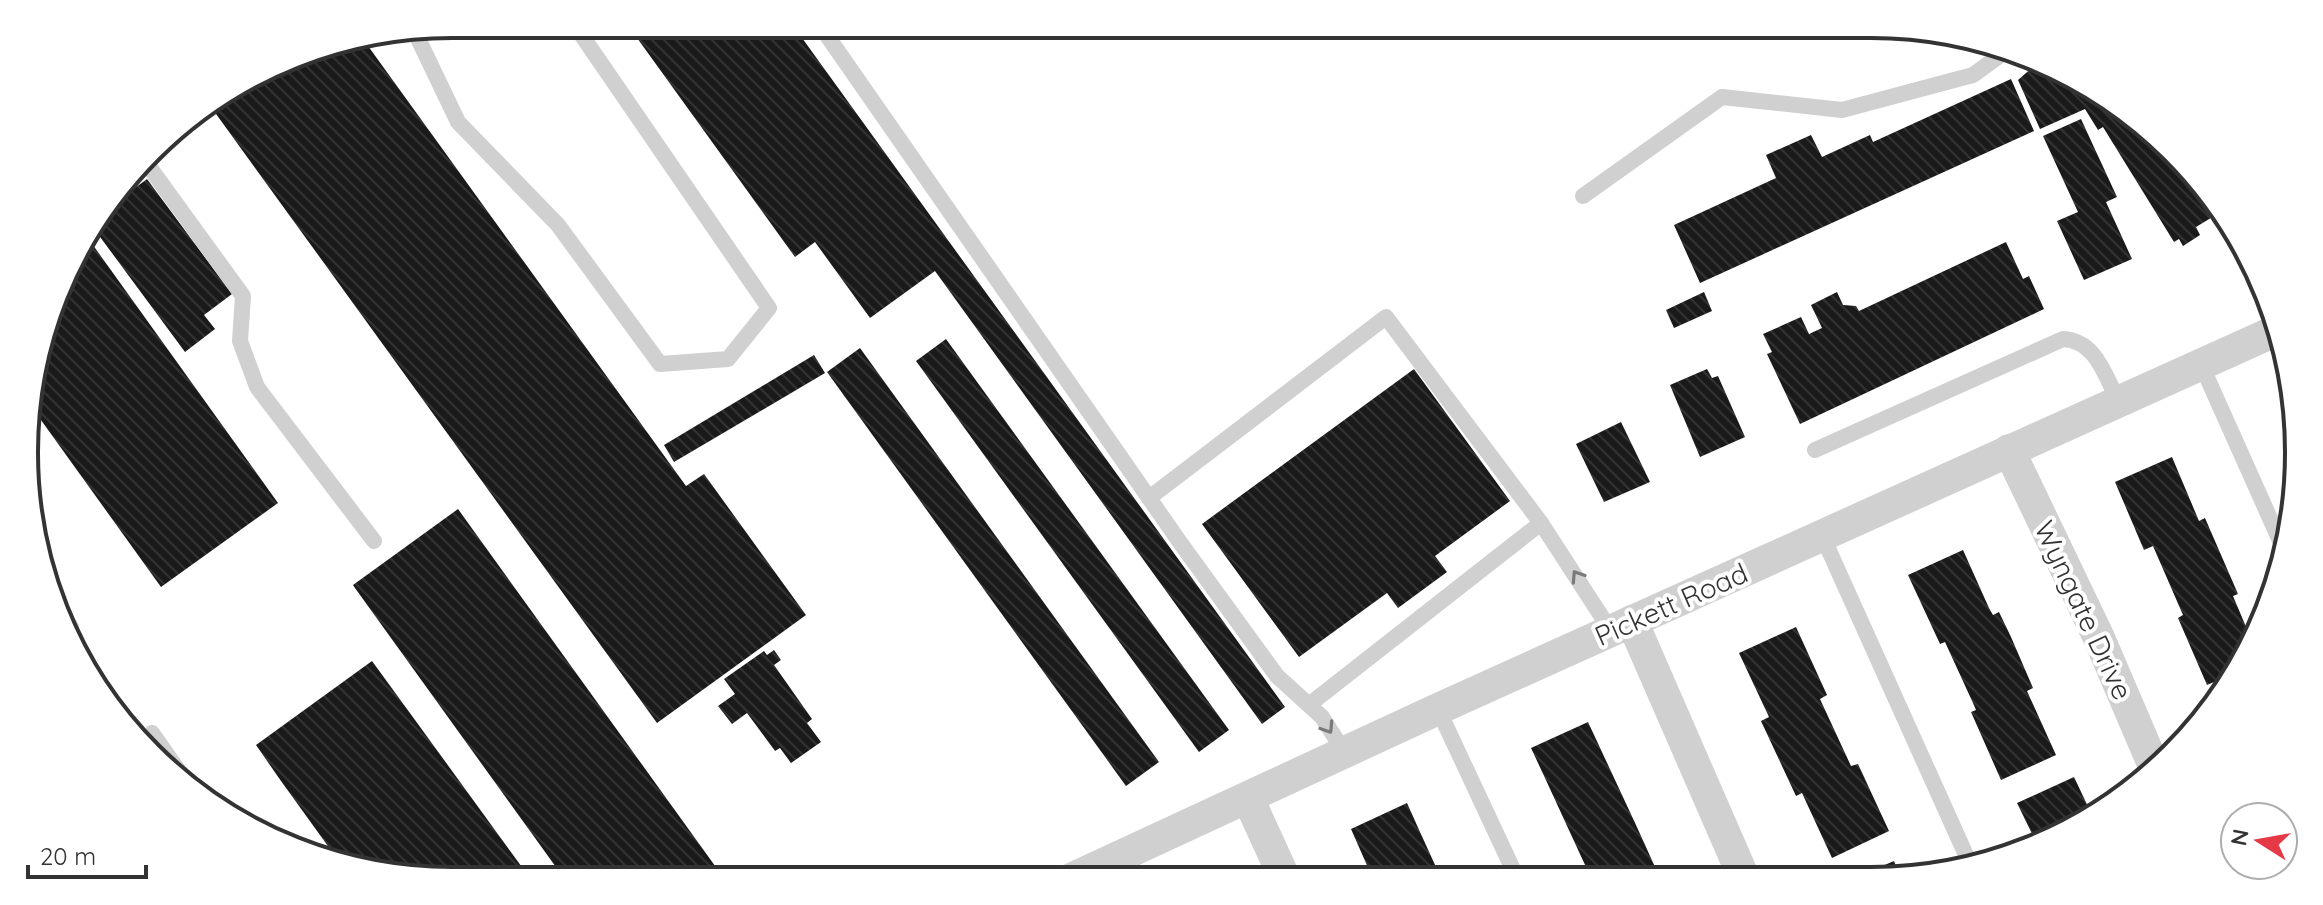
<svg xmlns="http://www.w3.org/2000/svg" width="2323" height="905" font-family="Quicksand,sans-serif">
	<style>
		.building { fill: url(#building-back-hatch) }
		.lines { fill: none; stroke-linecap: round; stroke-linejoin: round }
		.lane { stroke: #d0d0d0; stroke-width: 16 }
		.street { stroke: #d0d0d0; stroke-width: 32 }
		.oneway { stroke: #7a7a7a }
		.labels { text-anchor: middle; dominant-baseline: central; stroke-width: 8; stroke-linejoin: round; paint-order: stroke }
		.street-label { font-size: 28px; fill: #333; stroke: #fff }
		.rim { fill: none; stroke: #333; stroke-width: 4 }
	</style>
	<defs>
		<pattern id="building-back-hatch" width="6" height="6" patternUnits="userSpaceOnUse" patternTransform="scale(2)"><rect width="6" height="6" fill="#1a1a1a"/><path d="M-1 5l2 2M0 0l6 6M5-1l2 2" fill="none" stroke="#333"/></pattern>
	</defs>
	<rect width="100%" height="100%" fill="#fff"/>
	<!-- building -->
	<g class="building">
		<polygon points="627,24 792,24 1285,707 1262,724 935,271 870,318 815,242 795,257"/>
		<polygon points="363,39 686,486 704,474 806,615 657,723 211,107 314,47"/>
		<polygon points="2035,65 2132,113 2219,213 2196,227 2200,235 2183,246 2179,239 2174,242 2103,127 2098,130 2085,109 2040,129 2018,80"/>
		<polygon points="2011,79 2034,131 1700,283 1674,225 1776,178 1766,155 1811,135 1822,157 1870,135 1873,142"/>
		<polygon points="2081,119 2117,197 2106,202 2132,259 2084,280 2057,221 2078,212 2043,136"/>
		<polygon points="147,179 232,294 204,315 215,329 185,352 92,226 104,211"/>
		<polygon points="85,234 278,503 161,587 28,402"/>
		<polygon points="2006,242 2023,279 2029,276 2044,309 1800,424 1767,354 1772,352 1763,334 1801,317 1809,334 1822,328 1811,305 1837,292 1843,305 1856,306 1859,311"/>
		<polygon points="1704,292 1712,311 1674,328 1666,310"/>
		<polygon points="946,339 1229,730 1199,752 916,361"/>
		<polygon points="860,348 1159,762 1126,786 827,372"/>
		<polygon points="814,355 825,373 674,462 664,445"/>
		<polygon points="1414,369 1510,501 1435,556 1447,572 1432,583 1398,608 1387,593 1299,657 1202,524"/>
		<polygon points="1707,369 1712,378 1718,376 1745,437 1700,457 1670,385"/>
		<polygon points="1621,422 1650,482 1604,502 1576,444"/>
		<polygon points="29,433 37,444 29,450"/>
		<polygon points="2172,457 2199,521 2205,518 2238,594 2233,596 2252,641 2237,672 2207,685 2178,618 2183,615 2153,546 2144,550 2115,482"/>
		<polygon points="458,509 723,877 719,880 566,881 355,588 353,585"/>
		<polygon points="1963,550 1989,608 1993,615 1999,612 2011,637 2033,688 2027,691 2056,755 2001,780 1971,712 1976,710 1973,703 1945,642 1940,644 1908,575"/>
		<polygon points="1796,627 1827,695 1820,699 1851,766 1858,764 1889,831 1832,858 1802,793 1796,796 1761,721 1769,717 1739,653"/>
		<polygon points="774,650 781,660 774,665 812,719 807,723 821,742 791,763 780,748 775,751 747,713 732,724 718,706 735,694 724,679 764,651 767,655"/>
		<polygon points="372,661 415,720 532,881 452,881 343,867 281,781 256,745"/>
		<polygon points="1588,722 1636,825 1660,878 1591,878 1545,778 1531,748"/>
		<polygon points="2074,777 2092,815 2060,837 2037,844 2017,803"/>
		<polygon points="1407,803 1420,832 1441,878 1373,879 1351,829"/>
		<polygon points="1894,861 1901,877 1857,877 1887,864"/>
	</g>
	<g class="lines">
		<!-- lane -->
		<g class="lane">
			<polyline points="845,24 828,37 1179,541 1277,676 1322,717 1345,753"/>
			<polyline points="414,30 458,122 558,225 660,364 728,359 769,308 574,24"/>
			<polyline points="145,161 243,296 240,341 257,387 374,541"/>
			<polyline points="1583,196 1722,97 1842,110 1973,75 2006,51"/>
			<polyline points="2201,364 2285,552"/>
			<path d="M 1815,450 L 2063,339 C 2096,341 2104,374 2118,400"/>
			<polyline points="1149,498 1386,317 1541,523 1611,631"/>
			<polyline points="1822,535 1970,864"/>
			<polyline points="68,623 71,627"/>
			<polyline points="1310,704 1541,523"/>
			<polyline points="1438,709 1517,878"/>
			<polyline points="152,733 195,794"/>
		</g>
		<!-- street -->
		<g class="street">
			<polyline points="2009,450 2099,638 2156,771"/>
			<polyline points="1632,621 1744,878"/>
			<polyline points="1248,798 1285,879"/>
			<polyline points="1071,879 1438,709 2273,332"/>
		</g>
	</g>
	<!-- one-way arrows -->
	<defs><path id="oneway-chevron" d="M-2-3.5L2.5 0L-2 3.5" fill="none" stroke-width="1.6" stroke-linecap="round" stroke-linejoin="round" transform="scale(2)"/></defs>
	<g class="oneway">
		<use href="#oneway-chevron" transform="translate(1577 576) rotate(-123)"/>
		<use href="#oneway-chevron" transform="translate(1328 728) rotate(57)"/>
	</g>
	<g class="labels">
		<!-- street labels -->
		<g class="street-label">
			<text transform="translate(1671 604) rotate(-24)">Pickett Road</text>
			<text transform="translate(2084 610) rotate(65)">Wyngate Drive</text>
		</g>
	</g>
	<!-- crop -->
	<path d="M0 0H2323V905H0ZM452 38H1871A414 414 0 0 1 2285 452V453A414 414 0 0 1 1871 867H452A414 414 0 0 1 38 453V452A414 414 0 0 1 452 38Z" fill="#fff" fill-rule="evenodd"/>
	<path class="rim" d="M452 38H1871A414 414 0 0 1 2285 452V453A414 414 0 0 1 1871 867H452A414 414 0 0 1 38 453V452A414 414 0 0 1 452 38Z"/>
	<!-- north arrow -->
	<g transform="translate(2259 841) rotate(281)"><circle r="38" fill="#ffffff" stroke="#adadad" stroke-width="2"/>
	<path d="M0-6L14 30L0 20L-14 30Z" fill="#e63946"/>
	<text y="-12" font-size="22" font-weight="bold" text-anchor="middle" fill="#333333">N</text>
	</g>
	<!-- scale -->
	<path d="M28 865v12h118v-12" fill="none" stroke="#333333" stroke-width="4"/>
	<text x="40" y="865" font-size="24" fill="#333333" stroke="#ffffff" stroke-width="6" paint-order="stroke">20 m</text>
</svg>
